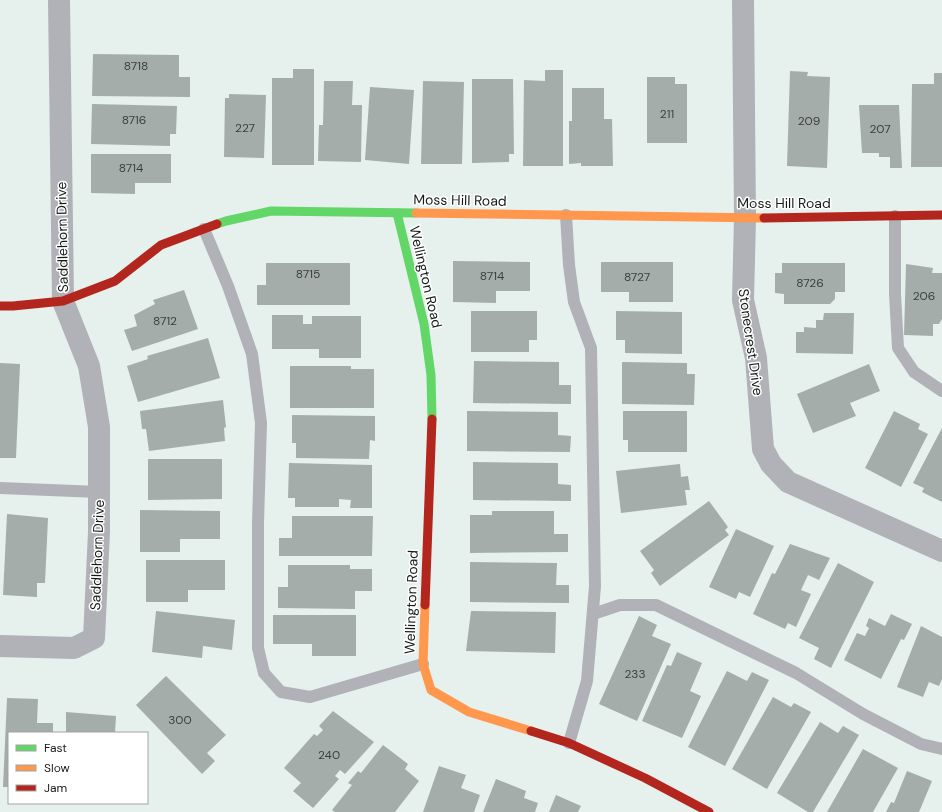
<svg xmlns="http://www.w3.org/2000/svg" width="942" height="812" font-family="'DM Sans',sans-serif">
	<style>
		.building { fill: #a5adaa }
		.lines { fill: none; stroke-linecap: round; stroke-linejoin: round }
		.lane { stroke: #b1b1b8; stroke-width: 12 }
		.street { stroke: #b1b1b8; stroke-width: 22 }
		.fast { stroke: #63d668; stroke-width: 9 }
		.slow { stroke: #ff974d; stroke-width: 9 }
		.jam { stroke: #b3261e; stroke-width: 9 }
		.labels { text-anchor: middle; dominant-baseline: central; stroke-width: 3; stroke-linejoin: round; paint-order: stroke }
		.number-label { font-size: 12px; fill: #39403d }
		.street-label { font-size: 14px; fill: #151b19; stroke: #fff }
	</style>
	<rect width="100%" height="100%" fill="#e6f0ed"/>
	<!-- building -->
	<g class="building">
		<polygon points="93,54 179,55 179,77 190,77 190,97 92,96"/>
		<polygon points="293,69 314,69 314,165 272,165 272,78 293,78"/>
		<polygon points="545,70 563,70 563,166 523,166 524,80 545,81"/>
		<polygon points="790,71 808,72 807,76 830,77 827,168 787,166"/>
		<polygon points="934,73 942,73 942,167 911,167 912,84 934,84"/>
		<polygon points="647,77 675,77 675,84 687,84 687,143 647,143"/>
		<polygon points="472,79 513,79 514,154 509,154 509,162 472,163"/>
		<polygon points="324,81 353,81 352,105 362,105 361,162 318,161 319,125 323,125"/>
		<polygon points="423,81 464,82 462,164 421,164"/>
		<polygon points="370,87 414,90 409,164 365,160"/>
		<polygon points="572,88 604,88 604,119 612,119 613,166 581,166 581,163 569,164 569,121 572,121"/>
		<polygon points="229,94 266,95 264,158 224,157 225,98 229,98"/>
		<polygon points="92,104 177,106 176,134 170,134 170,146 91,144"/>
		<polygon points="859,105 899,105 902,168 890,168 890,157 879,157 879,153 862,153"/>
		<polygon points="91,154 171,154 171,183 135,183 135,194 91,193"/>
		<polygon points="453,261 530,262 530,291 496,291 496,303 453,302"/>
		<polygon points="601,262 673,262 673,302 629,302 629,292 601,292"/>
		<polygon points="266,263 350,263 350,305 257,305 257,285 266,285"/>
		<polygon points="782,263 845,263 845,292 835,292 835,299 830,304 784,304 784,294 775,293 775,273 782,273"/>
		<polygon points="906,264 933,268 932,273 942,273 942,319 939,324 933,324 933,336 904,335"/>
		<polygon points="184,290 198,329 132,351 124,330 137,326 134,315 155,304 153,300"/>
		<polygon points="471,311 537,311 537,340 529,340 529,352 471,352"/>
		<polygon points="616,311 682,312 682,354 625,353 625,340 616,340"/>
		<polygon points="824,313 854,313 853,354 796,353 796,332 804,332 804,327 816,328 816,320 823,320"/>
		<polygon points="272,315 303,315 303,324 312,324 312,316 361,316 361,358 319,358 319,349 272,349"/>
		<polygon points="208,338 220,378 138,402 127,366 148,359 147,356"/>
		<polygon points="474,361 559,362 559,385 571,385 571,404 473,403"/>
		<polygon points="622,362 687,363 687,374 695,374 694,405 622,404"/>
		<polygon points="0,363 20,364 16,458 0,458"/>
		<polygon points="869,364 880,391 850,403 856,416 813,433 797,394"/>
		<polygon points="290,366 351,366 351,369 374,369 374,408 290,408"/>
		<polygon points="223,400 226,427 224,428 225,441 149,451 146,429 142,429 140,411"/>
		<polygon points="467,411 558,412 558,435 571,436 570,452 467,451"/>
		<polygon points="623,411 687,411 687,452 628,452 628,440 623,440"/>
		<polygon points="894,411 920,424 918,429 928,434 901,487 865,468"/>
		<polygon points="292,415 375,416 375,441 370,440 369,459 296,458 296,443 292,443"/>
		<polygon points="942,428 942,502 922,492 924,488 913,483"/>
		<polygon points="148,459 222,459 222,499 148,500"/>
		<polygon points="473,462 558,463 558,484 571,485 571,501 473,500"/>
		<polygon points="289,463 372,465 372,508 350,508 351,500 339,499 339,507 295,507 295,498 288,498"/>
		<polygon points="680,464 681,477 688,476 690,490 685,490 687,505 621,513 616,471"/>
		<polygon points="709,501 728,527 725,530 729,535 660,586 651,573 654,570 640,551"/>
		<polygon points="140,510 220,511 220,539 180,539 180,552 140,552"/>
		<polygon points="492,511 554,511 554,534 568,534 568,552 470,553 470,515 492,515"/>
		<polygon points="7,514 48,518 45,583 37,583 37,597 3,595"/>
		<polygon points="292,516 373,516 372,556 279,556 279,538 292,538"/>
		<polygon points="736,529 774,546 750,597 739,592 736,599 709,587"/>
		<polygon points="790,544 830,558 819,580 808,575 801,590 811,594 796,627 788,623 785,629 753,614 772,573 775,574"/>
		<polygon points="146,560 225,560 225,590 188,590 188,602 146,602"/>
		<polygon points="470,562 557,563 556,585 569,585 569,603 470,602"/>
		<polygon points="838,563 874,582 831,668 814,659 819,648 799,638"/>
		<polygon points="288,565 350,565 350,569 372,569 372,591 355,591 355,609 278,608 278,587 288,587"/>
		<polygon points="156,611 235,620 232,650 203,646 202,658 152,652"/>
		<polygon points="471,611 556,612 555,653 466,651"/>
		<polygon points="891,614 912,624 904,640 901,639 881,679 844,660 857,633 865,636 869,628 866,626 869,618 885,626"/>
		<polygon points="273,615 356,615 356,656 312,656 312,644 273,644"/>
		<polygon points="639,616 657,625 652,636 671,644 637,721 599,704"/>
		<polygon points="921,626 942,637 942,679 939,686 929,682 923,697 897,687"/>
		<polygon points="677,652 702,663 690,691 701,696 682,738 642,721 667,665 671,666"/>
		<polygon points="727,671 747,681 752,672 769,680 725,766 688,747"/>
		<polygon points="166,676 226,735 207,753 215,761 202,774 136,705"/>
		<polygon points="773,697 791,707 794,703 811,712 767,789 732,769"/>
		<polygon points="7,698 38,699 37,723 53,723 53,733 9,733 9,787 3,787"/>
		<polygon points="333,711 374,742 345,774 340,770 335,776 339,779 313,808 293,791 301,783 284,768 314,734 317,736 323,730 319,726"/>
		<polygon points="66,712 116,716 115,733 66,733"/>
		<polygon points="820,722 838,733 843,726 859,735 813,812 808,812 777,793"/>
		<polygon points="383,745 408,764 405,769 419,781 395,812 335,812 332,810 352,785 348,783 358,771 361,773"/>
		<polygon points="863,749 898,768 873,812 827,812"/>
		<polygon points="439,766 466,775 461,788 480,795 474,812 423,812"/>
		<polygon points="907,771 932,781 919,812 886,812 891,802 894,803"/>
		<polygon points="496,779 526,791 524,798 538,803 535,812 483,812"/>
		<polygon points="556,795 581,806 578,812 549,812"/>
	</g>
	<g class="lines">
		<!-- lane -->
		<g class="lane">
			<polyline points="566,215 569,265 574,302 591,348 595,586 587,681 569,743"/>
			<polyline points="895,216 895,294 898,348 914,372 942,391"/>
			<polyline points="204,229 228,286 252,354 261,423 258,523 258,648 264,673 281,692 310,697 423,664"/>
			<polyline points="0,488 99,492"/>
			<polyline points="593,614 620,605 656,605 796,673 863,714 921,744 942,749"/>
		</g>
		<!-- street -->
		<g class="street">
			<polyline points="743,0 745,218 743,300 756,358 763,449 771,464 788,482 942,551"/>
			<polyline points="0,646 74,648 94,638 99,532 99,427 89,366 63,301 59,0"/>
		</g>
		<!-- fast -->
		<g class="fast">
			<polyline points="397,213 424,324 431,375 432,419"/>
			<polyline points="217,224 226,221 271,211 416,213"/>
		</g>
		<!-- slow -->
		<g class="slow">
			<polyline points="416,213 764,218"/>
			<polyline points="425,605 423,664 431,690 469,712 531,731"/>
		</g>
		<!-- jam -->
		<g class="jam">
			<polyline points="764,218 942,215"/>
			<polyline points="0,306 13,306 63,301 115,281 161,245 217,224"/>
			<polyline points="425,605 432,419"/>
			<polyline points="531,731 569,743 645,778 709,812"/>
		</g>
	</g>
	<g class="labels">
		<!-- number labels -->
		<g class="number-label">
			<text x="136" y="66">8718</text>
			<text x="667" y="114">211</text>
			<text x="134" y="120">8716</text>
			<text x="809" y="121">209</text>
			<text x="245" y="128">227</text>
			<text x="880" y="129">207</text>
			<text x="131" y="168">8714</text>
			<text x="308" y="274">8715</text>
			<text x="492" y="276">8714</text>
			<text x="637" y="277">8727</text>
			<text x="810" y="283">8726</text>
			<text x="924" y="296">206</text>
			<text x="165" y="321">8712</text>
			<text x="635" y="674">233</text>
			<text x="180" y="720">300</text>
			<text x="329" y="755">240</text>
		</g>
		<!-- street labels -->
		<g class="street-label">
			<text transform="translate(460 200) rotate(1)">Moss Hill Road</text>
			<text x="784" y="203">Moss Hill Road</text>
			<text transform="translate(62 237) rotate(-91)">Saddlehorn Drive</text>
			<text transform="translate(426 277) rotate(77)">Wellington Road</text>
			<text transform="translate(751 342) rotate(82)">Stonecrest Drive</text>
			<text transform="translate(97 555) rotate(-88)">Saddlehorn Drive</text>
			<text transform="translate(411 602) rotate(-88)">Wellington Road</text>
		</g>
	</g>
	<!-- legend -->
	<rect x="8" y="732" width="140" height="72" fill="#ffffff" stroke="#a1a4a3"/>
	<rect x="16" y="745" width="20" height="6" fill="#63d668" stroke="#a1a4a3"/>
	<text x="44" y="752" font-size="12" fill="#151b19">Fast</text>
	<rect x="16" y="765" width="20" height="6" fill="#ff974d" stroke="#a1a4a3"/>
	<text x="44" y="772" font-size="12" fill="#151b19">Slow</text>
	<rect x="16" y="785" width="20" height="6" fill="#b3261e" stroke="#a1a4a3"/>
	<text x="44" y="792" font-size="12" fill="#151b19">Jam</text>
</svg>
